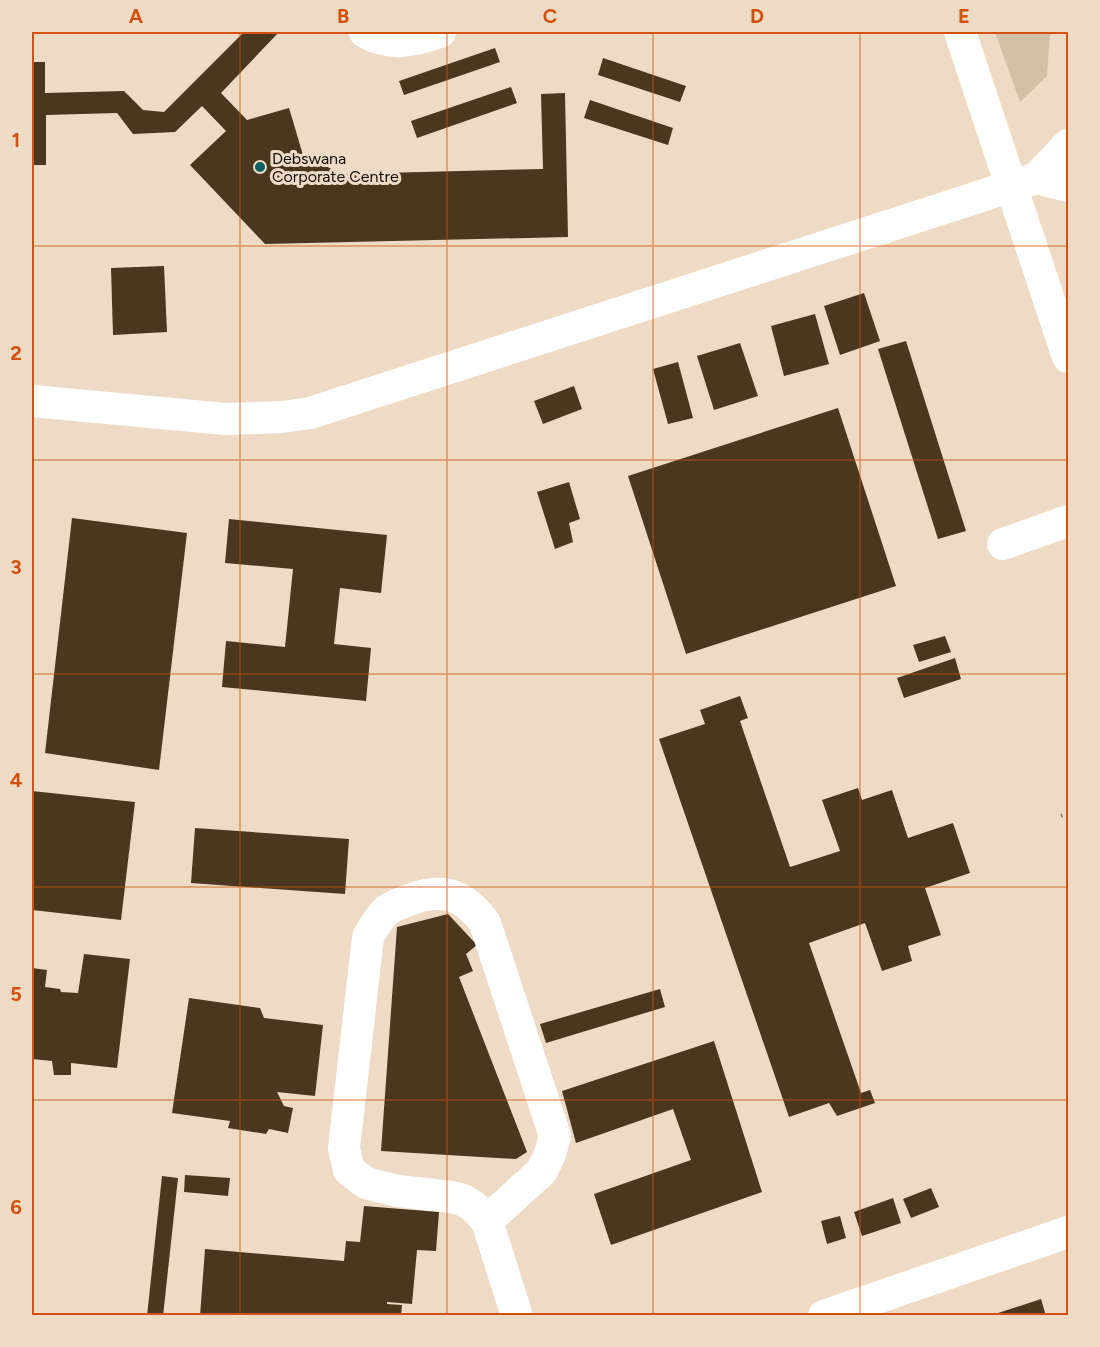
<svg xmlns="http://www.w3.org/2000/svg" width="1100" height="1347" font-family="Figtree,sans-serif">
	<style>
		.green { fill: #d4bfa7 }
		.building { fill: #493720 }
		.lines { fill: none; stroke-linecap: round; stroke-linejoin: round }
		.path { stroke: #877a6c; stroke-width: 4; stroke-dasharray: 1.5 4.5; stroke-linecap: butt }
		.minor { stroke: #fff; stroke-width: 32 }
		.grid { fill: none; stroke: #d2510b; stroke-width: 1.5; stroke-opacity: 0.55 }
		.poi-dot { fill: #106163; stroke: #eedbc6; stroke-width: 2 }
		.labels { text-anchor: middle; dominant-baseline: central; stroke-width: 6; stroke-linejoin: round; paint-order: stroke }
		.poi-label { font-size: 16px; fill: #110b05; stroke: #eedbc6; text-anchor: start }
		.neatline { fill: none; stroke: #d2510b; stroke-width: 2 }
		.grid-label { font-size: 20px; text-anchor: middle; font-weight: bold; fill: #d2510b }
	</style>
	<rect width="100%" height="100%" fill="#eedbc6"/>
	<!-- green -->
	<polygon class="green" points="995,32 1050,32 1047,76 1020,102"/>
	<!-- building -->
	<g class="building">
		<polygon points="244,32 279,32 221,93 247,120 289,108 303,155 342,174 543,169 541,94 565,93 568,237 265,244 190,165 226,131 202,106 175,132 133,134 117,113 46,115 46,165 32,165 32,62 45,62 45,93 124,91 143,110 164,112"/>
		<polygon points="495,48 500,62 404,95 399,81"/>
		<polygon points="603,58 686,86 680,102 598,75"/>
		<polygon points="511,87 517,103 417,138 411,121"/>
		<polygon points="590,100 673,128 668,145 584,118"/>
		<polygon points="164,266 167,332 113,335 111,268"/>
		<polygon points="864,293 880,341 840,355 824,306"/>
		<polygon points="815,314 829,364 784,376 771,326"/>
		<polygon points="906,341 966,531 938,539 878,349"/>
		<polygon points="740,343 758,396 714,410 697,356"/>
		<polygon points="678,362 693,418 668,424 653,369"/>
		<polygon points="574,386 582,409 543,424 534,401"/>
		<polygon points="838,408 896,586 686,654 628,476"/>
		<polygon points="569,482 580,519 569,523 573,542 555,549 537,492"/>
		<polygon points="72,518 187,533 159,770 45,753"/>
		<polygon points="229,519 387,535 381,593 340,588 334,644 371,648 366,701 222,687 226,641 285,647 293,569 225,563"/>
		<polygon points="945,636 951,652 919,662 913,645"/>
		<polygon points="955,658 961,679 904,698 897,678"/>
		<polygon points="740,696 748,718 740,721 790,867 840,851 822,800 858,788 862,800 892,790 908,838 953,823 970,873 925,888 941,935 908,946 912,961 882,971 865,923 809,943 861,1093 870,1090 875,1103 837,1116 829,1103 789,1117 659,739 705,724 700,710"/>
		<polygon points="32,791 135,802 121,920 32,910"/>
		<polygon points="195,828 349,839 345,894 191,883"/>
		<polygon points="448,914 477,945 466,954 473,971 459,977 527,1152 516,1159 381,1151 397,927"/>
		<polygon points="84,954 130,959 117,1068 71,1063 71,1075 54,1075 52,1061 32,1059 32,968 47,970 45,987 60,989 61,992 78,993"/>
		<polygon points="660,989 665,1007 546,1043 540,1024"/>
		<polygon points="189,998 260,1008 264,1018 323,1025 315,1096 277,1092 284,1106 293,1108 288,1133 269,1129 266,1134 228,1128 230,1121 172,1113"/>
		<polygon points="714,1041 762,1192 611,1245 594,1194 691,1160 673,1109 576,1143 562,1091"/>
		<polygon points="185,1175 230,1178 228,1196 184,1192"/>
		<polygon points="162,1176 178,1178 163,1316 147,1316"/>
		<polygon points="931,1188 939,1207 911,1218 903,1199"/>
		<polygon points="893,1198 901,1223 862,1236 854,1212"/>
		<polygon points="364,1206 439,1212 436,1251 417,1250 412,1304 387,1302 387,1304 402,1305 401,1316 200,1316 205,1249 344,1261 346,1241 360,1242"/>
		<polygon points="840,1216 846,1238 827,1244 821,1221"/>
		<polygon points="1041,1299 1046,1316 992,1316 992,1315"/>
	</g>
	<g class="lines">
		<!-- path -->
		<polyline class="path" points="1061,816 1068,813"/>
		<!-- minor -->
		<g class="minor">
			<path d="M 365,32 C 390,47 414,41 440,32"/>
			<polyline points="960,32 1068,357"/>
			<polyline points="1037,178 1068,186"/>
			<polyline points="32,401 226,419 282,417 310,413 1037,178 1068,145"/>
			<polyline points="1003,544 1068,521"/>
			<path d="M 487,1221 L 542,1171 L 550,1154 L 555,1136 L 485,923 C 465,896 445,887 412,899 C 404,902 394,905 387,910 C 379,917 373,928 368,937 L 344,1148 L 349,1170 L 366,1183 L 398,1191 L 452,1197 L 463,1200 L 473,1206 L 487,1221 L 517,1316"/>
			<polyline points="824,1316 1068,1232"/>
		</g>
	</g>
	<!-- grid -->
	<path class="grid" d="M 240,32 L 240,1316M 447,32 L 447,1316M 653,32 L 653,1316M 860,32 L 860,1316M 32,246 L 1068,246M 32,460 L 1068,460M 32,674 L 1068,674M 32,887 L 1068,887M 32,1100 L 1068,1100"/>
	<!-- markers -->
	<circle class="poi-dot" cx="260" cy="167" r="6"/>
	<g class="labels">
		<!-- poi labels -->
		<g class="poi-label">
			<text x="272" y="158">Debswana<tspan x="272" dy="18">Corporate Centre</tspan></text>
		</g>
	</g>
	<!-- border -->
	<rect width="1100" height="1347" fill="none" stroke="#eedbc6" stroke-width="66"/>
	<rect x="33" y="33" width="1034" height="1281" class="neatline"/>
	<g class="grid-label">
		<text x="136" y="23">A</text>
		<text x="343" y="23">B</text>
		<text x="550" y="23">C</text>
		<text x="757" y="23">D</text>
		<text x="964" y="23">E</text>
		<text x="16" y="147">1</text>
		<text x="16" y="360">2</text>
		<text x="16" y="574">3</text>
		<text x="16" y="787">4</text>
		<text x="16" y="1001">5</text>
		<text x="16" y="1214">6</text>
	</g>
</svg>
